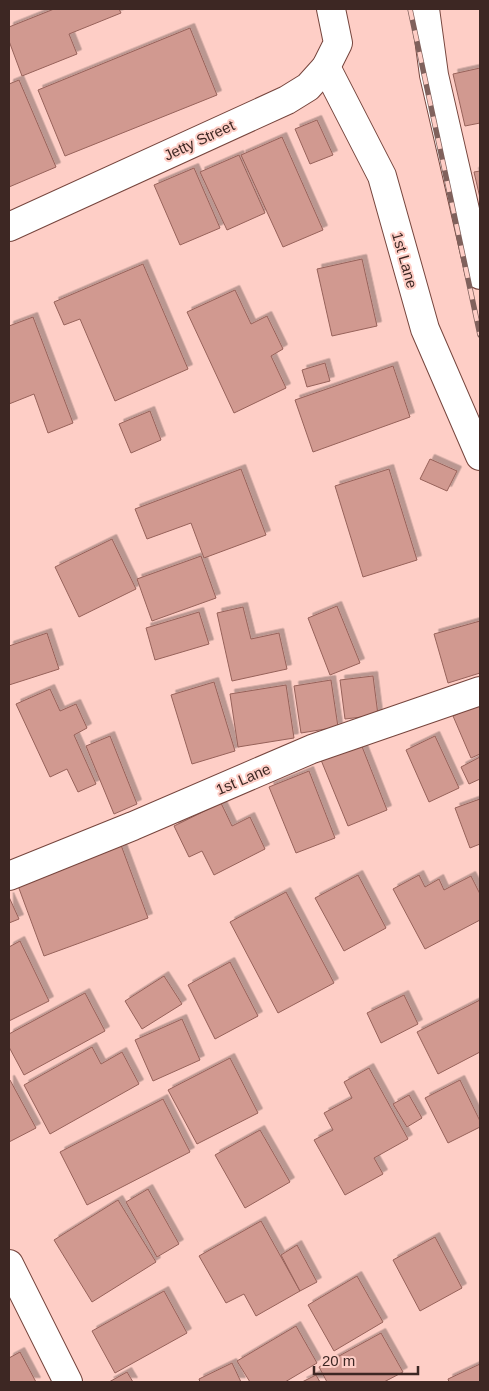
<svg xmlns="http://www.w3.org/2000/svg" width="489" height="1391" font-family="Helvetica,sans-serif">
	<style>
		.building { fill: #d19990; stroke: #97625a; filter: url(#shadow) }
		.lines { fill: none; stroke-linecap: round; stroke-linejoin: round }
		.minor-casing { stroke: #76453d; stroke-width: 30 }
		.minor { stroke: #fff; stroke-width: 28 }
		.rail-casing { stroke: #80615c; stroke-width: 5.5 }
		.rail { stroke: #fecec6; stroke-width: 4; stroke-dasharray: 11; stroke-linecap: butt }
		.labels { text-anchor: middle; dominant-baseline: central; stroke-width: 4; stroke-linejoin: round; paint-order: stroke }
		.street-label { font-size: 15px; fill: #3d2723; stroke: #fecec6 }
	</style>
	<defs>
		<filter id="shadow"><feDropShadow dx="4.5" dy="-4.5" stdDeviation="0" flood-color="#0004"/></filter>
	</defs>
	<rect width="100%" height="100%" fill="#fecec6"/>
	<!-- building -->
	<g class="building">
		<polygon points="54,9 119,9 121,13 69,34 77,54 22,76 9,41 9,27"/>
		<polygon points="190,28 217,95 65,156 38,90"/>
		<polygon points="480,68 480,123 465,126 453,74"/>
		<polygon points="19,80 56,167 9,187 9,84"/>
		<polygon points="317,120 333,155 310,164 295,129"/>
		<polygon points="282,137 323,230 283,247 241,155"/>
		<polygon points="239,155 265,213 227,230 200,172"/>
		<polygon points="194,168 220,228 180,245 154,185"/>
		<polygon points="480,171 480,198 474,172"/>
		<polygon points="362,259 377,326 332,336 317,269"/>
		<polygon points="143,264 188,369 115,401 80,319 64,325 54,302"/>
		<polygon points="235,290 251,324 267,316 283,349 271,356 286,388 234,413 187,312"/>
		<polygon points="33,317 73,423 48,433 34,394 9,404 9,326"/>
		<polygon points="325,363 330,381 307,387 302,370"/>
		<polygon points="393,366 410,417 313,452 295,400"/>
		<polygon points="150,411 161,440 131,453 119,424"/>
		<polygon points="430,459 457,471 447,491 420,479"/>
		<polygon points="241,469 266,535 204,558 191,523 147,539 135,509"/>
		<polygon points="389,469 417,560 363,577 335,486"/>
		<polygon points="112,539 136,589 79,617 55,567"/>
		<polygon points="201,556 216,598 152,621 137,579"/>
		<polygon points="337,606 360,663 330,675 308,618"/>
		<polygon points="243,607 251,639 279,633 287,669 232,681 217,613"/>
		<polygon points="199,612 209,644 155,660 146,628"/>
		<polygon points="480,621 480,673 448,683 434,634"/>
		<polygon points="47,633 59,669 9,685 9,646"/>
		<polygon points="373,676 378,715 345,719 340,680"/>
		<polygon points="331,680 338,727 301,733 294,686"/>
		<polygon points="214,682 235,751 192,764 171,695"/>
		<polygon points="286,685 294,738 238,747 230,694"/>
		<polygon points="50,689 60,711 76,704 87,728 74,735 96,784 78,792 67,769 50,777 16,704"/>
		<polygon points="480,704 480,754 471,758 453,716"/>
		<polygon points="110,736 137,804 114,814 86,746"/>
		<polygon points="435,736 459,788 429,802 406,750"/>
		<polygon points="361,744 387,810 348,826 321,760"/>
		<polygon points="480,757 480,779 469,784 461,767"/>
		<polygon points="309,771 335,838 296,853 269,787"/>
		<polygon points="480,799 480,844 470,848 455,808"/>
		<polygon points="221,803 232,826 250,817 265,849 214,875 202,851 189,857 174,826"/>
		<polygon points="121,845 148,918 44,956 17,883"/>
		<polygon points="358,875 386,928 344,951 315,898"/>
		<polygon points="419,875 425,887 439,879 444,890 471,876 480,894 480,920 425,949 393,889"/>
		<polygon points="286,892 334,983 278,1013 230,922"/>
		<polygon points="9,897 19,919 9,923"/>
		<polygon points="20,941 49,1001 9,1021 9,947"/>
		<polygon points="230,962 258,1016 215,1039 188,985"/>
		<polygon points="164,976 182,1004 142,1029 125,1001"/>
		<polygon points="85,993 105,1031 24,1075 9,1047 9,1034"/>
		<polygon points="404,995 418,1024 381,1043 367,1013"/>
		<polygon points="480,1000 480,1052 438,1074 417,1032"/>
		<polygon points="182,1019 200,1060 153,1081 135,1040"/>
		<polygon points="92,1047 101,1064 122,1052 139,1084 50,1134 24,1085"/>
		<polygon points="230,1058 258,1113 197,1144 168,1090"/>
		<polygon points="369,1068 408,1139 374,1158 383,1174 345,1195 314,1140 333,1130 324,1113 352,1098 344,1082"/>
		<polygon points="9,1080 10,1080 36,1128 9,1142"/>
		<polygon points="460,1080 480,1121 480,1127 448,1143 425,1098"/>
		<polygon points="409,1095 422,1118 407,1127 393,1104"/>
		<polygon points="163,1099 190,1152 87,1205 60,1152"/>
		<polygon points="260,1130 290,1182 245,1208 215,1155"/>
		<polygon points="148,1189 179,1244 157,1257 126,1202"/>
		<polygon points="118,1200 156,1262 92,1302 54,1240"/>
		<polygon points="261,1221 300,1291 256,1316 244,1294 226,1303 199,1256"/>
		<polygon points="435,1237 462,1288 420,1311 393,1260"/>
		<polygon points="297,1245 317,1282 300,1291 281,1255"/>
		<polygon points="357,1276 383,1322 334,1351 308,1305"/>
		<polygon points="164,1291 187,1333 115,1373 92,1331"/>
		<polygon points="296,1326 317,1363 285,1382 250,1382 237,1361"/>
		<polygon points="381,1333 403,1372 384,1382 327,1382 319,1367"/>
		<polygon points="20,1352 36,1382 9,1382 9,1358"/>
		<polygon points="232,1363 241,1382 200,1382 199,1379"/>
		<polygon points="480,1364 480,1382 449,1382 448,1379"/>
		<polygon points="127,1372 133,1382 109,1382"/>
		<polygon points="316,1375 320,1382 302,1382"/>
	</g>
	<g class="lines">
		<defs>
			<g id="minor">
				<polyline points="425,9 434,75 480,275"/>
				<polyline points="326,67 382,176 425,329 480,456"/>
				<polyline points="9,227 287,100 308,87 326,67 338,43 331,9"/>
				<polyline points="9,876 133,826 312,749 480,691"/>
				<polyline points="9,1264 68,1382"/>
			</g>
		</defs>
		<!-- minor casing -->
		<use href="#minor" class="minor-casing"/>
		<!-- minor -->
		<use href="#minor" class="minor"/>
		<defs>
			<polyline id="rail" points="410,9 480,335"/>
		</defs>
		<!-- rail casing -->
		<use href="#rail" class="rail-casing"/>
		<!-- rail -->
		<use href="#rail" class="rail"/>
	</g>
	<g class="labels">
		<!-- street labels -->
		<g class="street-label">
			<text transform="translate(199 140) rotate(-25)">Jetty Street</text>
			<text transform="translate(405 260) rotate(74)">1st Lane</text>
			<text transform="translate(243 779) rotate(-23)">1st Lane</text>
		</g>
	</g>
	<!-- border -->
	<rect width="489" height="1391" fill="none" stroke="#3d2723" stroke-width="20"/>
	<!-- scale -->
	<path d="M314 1366v8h104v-8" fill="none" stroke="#3d2723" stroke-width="2.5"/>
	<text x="322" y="1366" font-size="15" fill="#3d2723" stroke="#fecec6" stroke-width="4" paint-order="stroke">20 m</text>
</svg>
